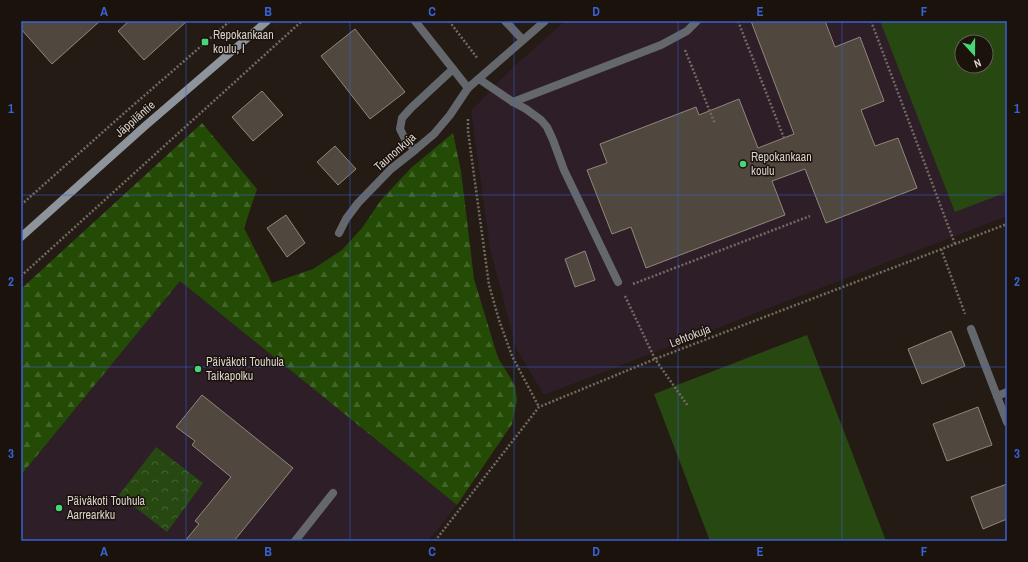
<svg xmlns="http://www.w3.org/2000/svg" width="1028" height="562" font-family="'Archivo Narrow',sans-serif">
	<style>
		.education { fill: #2e1e28; fill-rule: evenodd }
		.green { fill: #274810; fill-rule: evenodd }
		.forest { fill: url(#forest-firs) }
		.park { fill: url(#park-crowns) }
		.building { fill: #50483e; stroke: #90877c }
		.lines { fill: none; stroke-linecap: round; stroke-linejoin: round }
		.path { stroke: #726b64; stroke-width: 2.5; stroke-dasharray: 2 2; stroke-linecap: butt }
		.lane { stroke: #64686d; stroke-width: 8 }
		.street { stroke: #64686d; stroke-width: 8 }
		.secondary { stroke: #8e949b; stroke-width: 8 }
		.grid { fill: none; stroke: #3962d6; stroke-width: 1; stroke-opacity: 0.55 }
		.poi-dot { fill: #47d779; stroke: #1a120b; stroke-width: 1.5 }
		.labels { text-anchor: middle; dominant-baseline: central; stroke-width: 3; stroke-linejoin: round; paint-order: stroke }
		.poi-label { font-size: 12px; fill: #d8d2cd; stroke: #1a120b; text-anchor: start }
		.street-label { font-size: 12px; fill: #d8d2cd; stroke: #1a120b }
		.neatline { fill: none; stroke: #3962d6; stroke-width: 1.5 }
		.grid-label { font-size: 13px; text-anchor: middle; font-weight: bold; fill: #3962d6 }
	</style>
	<defs>
		<pattern id="forest-firs" width="22" height="20" patternUnits="userSpaceOnUse"><rect width="22" height="20" fill="#244b05"/><path d="M5 1l3.5 6h-7zM16 11l3.5 6h-7z" fill="#436428"/></pattern>
		<pattern id="park-crowns" width="20" height="18" patternUnits="userSpaceOnUse"><rect width="20" height="18" fill="#274810"/><path d="M2 6a3 3 0 1 1 6 0M12 15a3 3 0 1 1 6 0" fill="none" stroke="#466232"/></pattern>
	</defs>
	<rect width="100%" height="100%" fill="#241b14"/>
	<!-- education -->
	<g class="education">
		<path d="M 565,21 L 1007,21 L 1007,216 L 544,395 L 516,348 L 490,249 L 471,111 L 511,69 ZM 962,42 L 986,42 L 986,66 L 962,66 Z"/>
		<polygon points="180,281 457,505 428,541 21,541 21,475"/>
	</g>
	<!-- green -->
	<g class="green">
		<path d="M 880,21 L 1007,21 L 1007,192 L 955,212 ZM 962,42 L 986,42 L 986,66 L 962,66 Z"/>
		<polygon points="807,335 886,541 710,541 654,394"/>
	</g>
	<!-- forest -->
	<polygon class="forest" points="202,123 257,189 244,228 272,283 313,269 342,250 362,228 381,200 411,168 453,133 461,171 474,279 498,358 515,385 517,400 512,424 457,505 180,281 21,475 21,289"/>
	<!-- park -->
	<polygon class="park" points="156,447 203,483 167,532 119,495"/>
	<!-- building -->
	<g class="building">
		<polygon points="21,21 100,21 52,64 21,29"/>
		<polygon points="129,21 187,21 144,60 118,31"/>
		<polygon points="751,21 825,21 835,47 860,37 884,101 861,110 875,146 898,138 917,188 826,223 805,169 772,181 785,215 646,268 631,227 612,234 587,170 607,163 600,144 696,107 699,115 739,99 758,148 794,134"/>
		<polygon points="355,29 405,92 370,119 321,56"/>
		<polygon points="262,91 283,115 253,141 232,117"/>
		<polygon points="335,146 356,169 338,185 317,162"/>
		<polygon points="286,215 305,243 287,257 267,228"/>
		<polygon points="585,251 595,280 575,287 565,259"/>
		<polygon points="951,331 965,366 922,384 908,349"/>
		<polygon points="202,395 293,468 234,541 185,541 199,524 195,521 231,477 192,445 195,441 176,427"/>
		<polygon points="978,407 992,445 947,461 933,424"/>
		<polygon points="1007,484 1007,519 983,529 971,497"/>
	</g>
	<g class="lines">
		<!-- path -->
		<g class="path">
			<polyline points="449,21 478,59"/>
			<polyline points="738,21 784,138"/>
			<polyline points="871,21 955,244"/>
			<polyline points="685,50 715,124"/>
			<polyline points="468,119 468,131 489,285 499,320 512,356 539,407"/>
			<polyline points="21,205 122,115 230,21"/>
			<polyline points="941,249 965,314"/>
			<polyline points="21,276 302,21"/>
			<polyline points="633,284 810,216"/>
			<polyline points="625,296 655,359 688,406"/>
			<polyline points="435,541 539,407 655,359 1007,224"/>
		</g>
		<!-- lane -->
		<g class="lane">
			<polyline points="505,21 523,40"/>
			<polyline points="479,79 513,102 526,109 541,120 547,127 553,140 564,170 618,282"/>
			<polyline points="513,102 661,45 687,31 697,21"/>
			<polyline points="415,150 405,139 400,129 402,118 411,108 453,69"/>
			<polyline points="295,541 333,493"/>
		</g>
		<!-- street -->
		<g class="street">
			<polyline points="415,21 468,88"/>
			<polyline points="339,233 346,219 358,203 391,169 415,150 434,134 450,115 468,88 545,21"/>
			<polyline points="971,329 1007,422"/>
			<polyline points="997,396 1007,392"/>
		</g>
		<!-- secondary -->
		<polyline class="secondary" points="21,237 145,126 267,21"/>
	</g>
	<!-- grid -->
	<path class="grid" d="M 186,21 L 186,541M 350,21 L 350,541M 514,21 L 514,541M 678,21 L 678,541M 842,21 L 842,541M 21,195 L 1007,195M 21,367 L 1007,367"/>
	<!-- markers -->
	<g class="poi-dot">
		<rect x="201" y="38" width="8" height="8" rx="2"/>
		<circle cx="743" cy="164" r="4"/>
		<circle cx="198" cy="369" r="4"/>
		<circle cx="59" cy="508" r="4"/>
	</g>
	<g class="labels">
		<!-- poi labels -->
		<g class="poi-label">
			<text x="213" y="35">Repokankaan<tspan x="213" dy="14">koulu, I</tspan></text>
			<text x="751" y="157">Repokankaan<tspan x="751" dy="14">koulu</tspan></text>
			<text x="206" y="362">Päiväkoti Touhula<tspan x="206" dy="14">Taikapolku</tspan></text>
			<text x="67" y="501">Päiväkoti Touhula<tspan x="67" dy="14">Aarrearkku</tspan></text>
		</g>
		<!-- street labels -->
		<g class="street-label">
			<text transform="translate(135 119) rotate(-41)">Jäppiläntie</text>
			<text transform="translate(395 152) rotate(-41)">Taunonkuja</text>
			<text transform="translate(690 336) rotate(-21)">Lehtokuja</text>
		</g>
	</g>
	<!-- border -->
	<rect width="1028" height="562" fill="none" stroke="#1a120b" stroke-width="44"/>
	<!-- north arrow -->
	<g transform="translate(974 54) rotate(159)"><circle r="19" fill="#1a120b" stroke="#665f59"/>
	<path d="M0-3L7 15L0 10L-7 15Z" fill="#47d779"/>
	<text y="-6" font-size="11" font-weight="bold" text-anchor="middle" fill="#d8d2cd">N</text>
	</g>
	<rect x="22" y="22" width="984" height="518" class="neatline"/>
	<g class="grid-label">
		<text x="104" y="16">A</text>
		<text x="268" y="16">B</text>
		<text x="432" y="16">C</text>
		<text x="596" y="16">D</text>
		<text x="760" y="16">E</text>
		<text x="924" y="16">F</text>
		<text x="11" y="113">1</text>
		<text x="1017" y="113">1</text>
		<text x="11" y="286">2</text>
		<text x="1017" y="286">2</text>
		<text x="11" y="458">3</text>
		<text x="1017" y="458">3</text>
		<text x="104" y="556">A</text>
		<text x="268" y="556">B</text>
		<text x="432" y="556">C</text>
		<text x="596" y="556">D</text>
		<text x="760" y="556">E</text>
		<text x="924" y="556">F</text>
	</g>
</svg>
